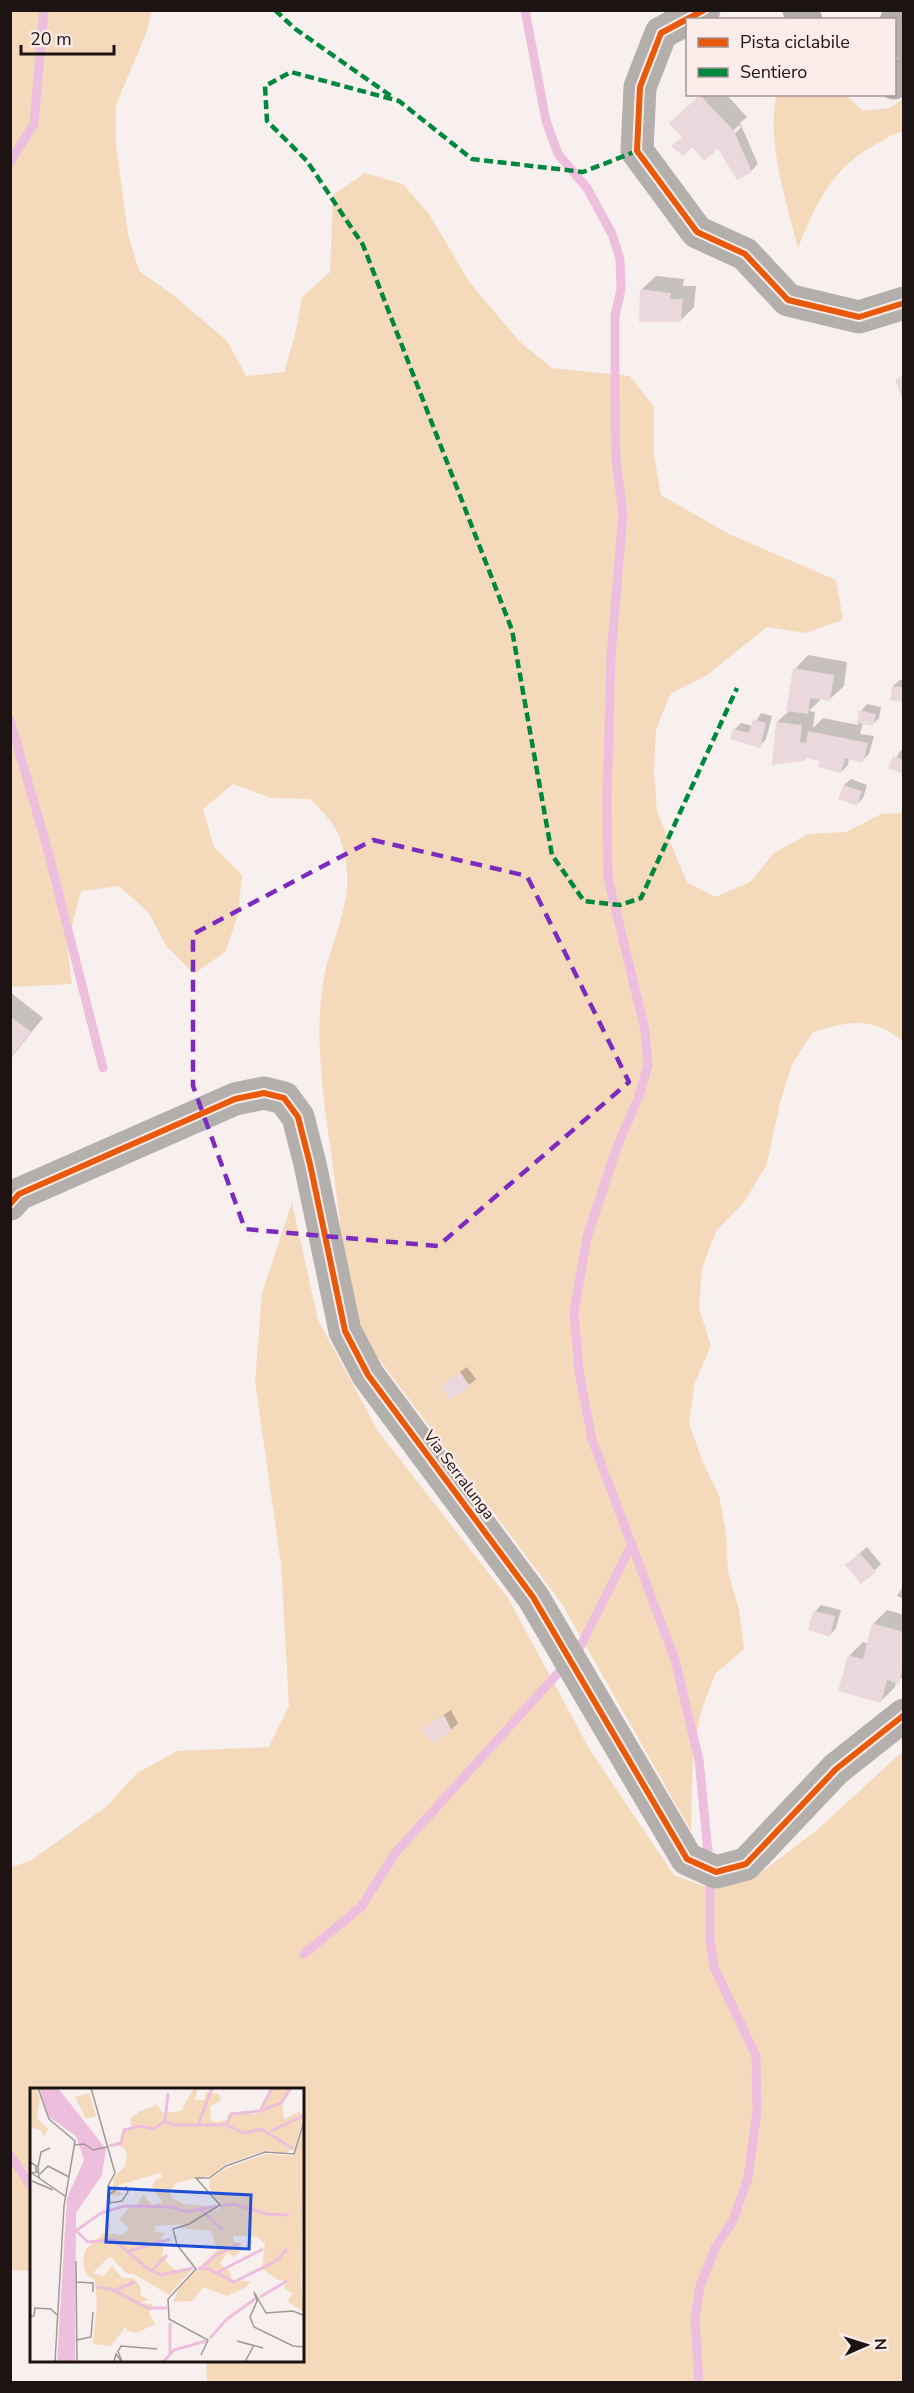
<svg xmlns="http://www.w3.org/2000/svg" width="914" height="2393" font-family="'Nunito Sans',sans-serif">
	<style>
		.green { fill: #f5d9bb }
		.shadow { fill: #0003 }
		.lines { fill: none; stroke-linecap: round; stroke-linejoin: round }
		.stream { stroke: #eebede; stroke-width: 9 }
		.building { fill: #ebd8dc }
		.minor { stroke: #b2afad; stroke-width: 33 }
		.quiet { stroke: #00873e; stroke-width: 4.5; stroke-dasharray: 9 4.5; stroke-linecap: butt }
		.cycleway-casing { stroke: #fcecea; stroke-width: 10 }
		.cycleway { stroke: #e8590c; stroke-width: 6 }
		.marked { fill: none; stroke: #7b2cbf; stroke-width: 4.5; stroke-dasharray: 12 8; stroke-linejoin: round }
		.labels { text-anchor: middle; dominant-baseline: central; stroke-width: 4.5; stroke-linejoin: round; paint-order: stroke }
		.street-label { font-size: 16px; fill: #1c1312; stroke: #fcecea }
		.inset-river { fill: none; stroke: #eebede; stroke-width: 3 }
		.inset-road { fill: none; stroke: #a09896; stroke-width: 1.5 }
		.view { fill: #1d4ed8; fill-opacity: 0.15; stroke: #1d4ed8; stroke-width: 3 }
		.inset-edge { fill: none; stroke: #1c1312; stroke-width: 3 }
	</style>
	<rect width="100%" height="100%" fill="#f8f0ee"/>
	<!-- green -->
	<g class="green">
		<path d="M 11,11 L 152,11 L 147,31 L 116,105 L 116,144 L 128,234 L 139,271 L 172,294 L 227,341 L 246,376 L 284,372 L 295,335 L 302,297 L 330,272 L 333,195 L 365,173 L 403,184 L 429,214 L 470,283 L 520,342 L 552,368 L 630,376 L 654,407 L 654,455 L 661,495 L 729,534 L 836,580 L 843,620 L 805,633 L 767,627 L 707,675 L 671,693 L 656,729 L 654,771 L 657,812 L 687,882 L 715,897 L 750,882 L 774,853 L 808,834 L 846,832 L 881,814 L 904,813 L 903,1041 C 871,1016 850,1021 813,1032 L 792,1064 L 780,1103 L 767,1164 L 745,1201 L 716,1231 L 702,1269 L 699,1308 L 711,1346 L 695,1382 L 689,1423 L 702,1460 L 719,1495 L 726,1533 L 728,1572 L 739,1610 L 744,1649 L 715,1674 L 701,1712 L 693,1752 L 691,1831 L 562,1604 L 367,1343 C 346,1283 340,1222 332,1160 C 324,1103 314,1041 323,983 C 329,944 353,905 346,864 C 341,829 333,823 310,799 L 271,798 L 233,784 L 203,809 L 214,847 L 242,875 L 238,914 L 226,951 L 194,974 L 167,947 L 148,912 L 119,886 L 81,891 L 67,945 L 72,984 L 11,987 Z"/>
		<path d="M 776,95 L 846,95 L 863,111 L 890,108 L 903,99 L 903,132 C 895,132 886,139 878,143 C 832,167 817,202 798,248 C 786,199 767,145 776,95 Z"/>
		<polygon points="292,1202 318,1320 378,1431 508,1598 590,1750 674,1875 714,1890 758,1875 817,1830 903,1751 903,2382 207,2382 206,2362 303,2362 303,2090 32,2090 31,2271 11,2270 11,1867 30,1861 106,1807 137,1773 177,1751 269,1747 289,1706 281,1565 255,1382 262,1293"/>
	</g>
	<!-- shadow -->
	<g class="shadow">
		<polygon points="701,94 726,94 747,117 740,123 758,164 751,171 737,178 720,149 741,127 739,125 704,159 671,123"/>
		<polygon points="656,276 684,279 683,286 696,286 694,307 681,320 642,289"/>
		<polygon points="808,655 847,662 844,686 830,699 821,699 809,711 815,712 813,728 823,718 858,725 861,711 867,704 881,707 879,718 872,725 863,723 860,734 874,736 869,754 862,761 849,758 848,765 841,772 821,760 807,757 804,760 777,722 788,712 795,669"/>
		<polygon points="900,680 904,680 904,700 892,698 893,686"/>
		<polygon points="761,713 772,716 766,739 760,746 734,730 741,723 753,726"/>
		<polygon points="901,750 904,751 904,773 890,767"/>
		<polygon points="851,779 867,785 863,798 857,804 840,798 844,785"/>
		<polygon points="10,992 43,1018 10,1059"/>
		<polygon points="467,1367 476,1379 469,1385 449,1380"/>
		<polygon points="867,1547 881,1564 875,1570 853,1559"/>
		<polygon points="904,1585 904,1599 897,1596"/>
		<polygon points="821,1605 841,1610 836,1628 830,1635 815,1612"/>
		<polygon points="887,1610 904,1615 904,1677 896,1681 895,1687 881,1701 849,1656 863,1642 868,1644 873,1624"/>
		<polygon points="451,1710 458,1723 451,1730 424,1728"/>
	</g>
	<g class="lines">
		<!-- stream -->
		<g class="stream">
			<polyline points="525,10 546,121 558,154 587,188 612,234 620,259 621,290 615,315 615,392 616,460 623,514 611,656 607,799 608,878 645,1030 648,1065 639,1096 617,1147 587,1237 574,1312 579,1371 592,1439 675,1660 699,1760 709,1862"/>
			<polyline points="10,162 34,124 44,10"/>
			<polyline points="10,720 48,851 103,1068"/>
			<polyline points="304,1954 361,1907 396,1852 578,1651 632,1544"/>
			<polyline points="10,2155 32,2188"/>
			<polyline points="699,2382 695,2319 700,2286 716,2246 732,2223 748,2178 757,2111 756,2056 714,1967 710,1939 710,1875"/>
		</g>
	</g>
	<!-- building -->
	<g class="building">
		<polygon points="700,95 734,131 752,172 737,180 718,149 704,161 692,147 683,156 671,146 682,137 669,123"/>
		<polygon points="640,289 671,293 670,299 683,299 681,322 639,322"/>
		<polygon points="903,376 903,401 895,380"/>
		<polygon points="793,668 834,675 830,701 810,698 808,714 786,711"/>
		<polygon points="892,686 903,687 903,702 890,700"/>
		<polygon points="859,710 876,714 873,726 857,723"/>
		<polygon points="753,719 766,723 760,748 730,739 733,729 749,733"/>
		<polygon points="776,722 802,725 800,742 806,743 808,731 868,743 863,763 845,758 841,773 818,767 820,761 805,758 804,761 772,765"/>
		<polygon points="893,756 903,760 903,774 888,768"/>
		<polygon points="843,785 862,791 857,806 838,799"/>
		<polygon points="10,1016 31,1032 10,1058"/>
		<polygon points="460,1372 470,1386 450,1400 440,1386"/>
		<polygon points="860,1553 876,1572 861,1584 845,1565"/>
		<polygon points="813,1611 835,1616 830,1637 808,1630"/>
		<polygon points="872,1623 903,1632 903,1666 899,1684 887,1680 881,1703 838,1691 848,1655 863,1659"/>
		<polygon points="444,1715 452,1731 431,1743 422,1728"/>
	</g>
	<g class="lines">
		<!-- minor -->
		<g class="minor">
			<polyline points="704,10 661,33 640,87 637,151 697,232 745,254 788,300 859,317 904,303"/>
			<polyline points="799,10 806,20"/>
			<polyline points="900,10 896,22 904,43"/>
			<polyline points="894,83 904,74"/>
			<polyline points="10,1204 19,1194 235,1099 264,1093 284,1098 298,1117 310,1164 345,1331 368,1375 533,1597 687,1859 716,1872 746,1864 836,1769 904,1715"/>
		</g>
		<!-- quiet -->
		<g class="quiet">
			<polyline points="275,10 294,28 391,96"/>
			<polyline points="637,151 583,172 472,159 399,101 291,72 265,86 267,121 307,161 363,245 512,630 552,855 584,901 620,905 641,898 737,688"/>
		</g>
		<defs>
			<g id="cycleway">
				<polyline points="704,10 661,33 640,87 637,151 697,232 745,254 788,300 859,317 904,303"/>
				<polyline points="10,1204 19,1194 235,1099 264,1093 284,1098 298,1117 310,1164 345,1331 368,1375 533,1597 687,1859 716,1872 746,1864 836,1769 904,1715"/>
			</g>
		</defs>
		<!-- cycleway casing -->
		<use href="#cycleway" class="cycleway-casing"/>
		<!-- cycleway -->
		<use href="#cycleway" class="cycleway"/>
	</g>
	<!-- marked area -->
	<path class="marked" d="M 373,840 L 527,876 L 629,1082 L 438,1246 L 245,1229 L 193,1086 L 193,934 Z"/>
	<g class="labels">
		<!-- street labels -->
		<g class="street-label">
			<text transform="translate(459 1475) rotate(53)">Via Serralunga</text>
		</g>
	</g>
	<!-- overview -->
	<g transform="translate(30 2088)">
		<rect width="274" height="274" fill="#f8f0ee"/>
		<path d="M 0,0 L 6,0 L 10,12 L 7,30 L 18,41 L 13,49 L 12,43 L 1,39 ZM 164,0 L 168,0 L 165,12 L 174,12 L 176,4 L 189,6 L 191,12 L 180,19 L 181,33 L 188,34 L 197,32 L 199,25 L 226,26 L 232,22 L 241,0 L 261,0 L 252,16 L 254,31 L 269,24 L 274,28 L 264,61 L 253,66 L 237,62 L 196,76 L 182,87 L 146,95 L 140,104 L 142,110 L 154,116 L 187,119 L 157,136 L 125,138 L 125,144 L 135,145 L 130,152 L 135,153 L 132,166 L 139,177 L 146,182 L 164,179 L 139,207 L 104,186 L 97,186 L 80,168 L 63,185 L 74,188 L 82,178 L 92,190 L 104,190 L 110,198 L 111,207 L 118,212 L 110,215 L 122,216 L 119,226 L 125,236 L 107,245 L 97,243 L 96,238 L 81,258 L 63,256 L 67,216 L 65,192 L 57,187 L 53,176 L 55,162 L 74,145 L 91,147 L 99,141 L 89,131 L 101,118 L 108,116 L 113,106 L 122,117 L 132,114 L 122,98 L 127,91 L 133,90 L 130,85 L 89,97 L 88,103 L 94,107 L 82,108 L 84,89 L 95,78 L 97,66 L 94,60 L 84,56 L 90,53 L 94,40 L 102,41 L 100,31 L 110,23 L 127,17 L 133,25 L 151,23 ZM 59,5 L 66,28 L 56,31 L 45,9 ZM 274,35 L 271,197 L 274,224 L 258,214 L 262,205 L 254,200 L 256,193 L 248,192 L 232,181 L 235,155 L 227,149 L 203,148 L 203,153 L 211,156 L 210,164 L 204,169 L 197,164 L 190,176 L 200,183 L 202,193 L 221,193 L 216,199 L 197,208 L 174,199 L 162,213 L 143,214 L 150,199 L 187,162 L 181,143 L 149,140 L 190,120 L 179,99 L 180,91 L 197,80 L 236,66 L 264,68 Z" fill="#f5d9bb"/>
		<path d="M 9,0 L 28,0 L 76,61 L 72,87 L 46,125 L 45,274 L 27,274 L 37,110 L 54,72 L 46,48 L 19,29 Z" fill="#eebede"/>
		<path class="inset-river" d="M 232,22 L 251,15 L 261,0M 135,33 L 138,5M 168,37 L 182,0M 196,37 L 201,26 L 230,23 L 242,0M 241,43 L 275,27M 79,58 L 91,55 L 94,42 L 110,38 L 124,41 L 135,33 L 144,37 L 196,37 L 214,45 L 232,41 L 263,61M 191,118 L 204,116 L 237,126 L 259,127M 170,121 L 193,142M 44,141 L 58,154 L 84,152 L 118,181 L 131,187 L 163,180M 47,142 L 71,125 L 94,118 L 142,119 L 156,124 L 186,118M 99,163 L 140,151M 168,180 L 179,181 L 204,194 L 246,173 L 257,161M 171,180 L 186,167 L 209,156M 121,183 L 137,167M 186,185 L 233,161M 66,199 L 81,201 L 118,220 L 137,220M 85,202 L 105,194M 230,209 L 257,193M 180,250 L 197,231 L 225,211M 140,267 L 140,235M 133,274 L 144,262 L 176,253"/>
		<path class="inset-road" d="M 8,0 L 19,31 L 45,53 L 34,118 L 25,274M 61,0 L 85,85 L 78,98 L 85,102 L 79,107 L 80,115 L 92,113 L 98,104 L 96,98M 45,57 L 54,56 L 63,62 L 77,59M 0,74 L 8,79 L 9,90 L 35,108M 5,79 L 7,84 L 2,85 L 9,90M 8,79 L 11,64 L 20,60M 10,86 L 18,78 L 39,89M 2,93 L 23,102M 46,173 L 47,274M 0,187 L 0,210M 46,194 L 63,195 L 63,204M 275,228 L 263,223 L 236,225 L 224,204 L 227,213 L 220,229 L 224,239 L 263,258 L 275,259M 0,229 L 4,228 L 5,220 L 21,221 L 27,227M 47,252 L 61,249 L 63,224M 207,253 L 233,260M 171,267 L 178,252 L 139,231 L 138,211 L 166,181 L 147,157 L 143,141 L 159,136 L 190,117 L 166,90 L 179,90 L 196,78 L 235,64 L 264,66 L 275,30M 84,274 L 86,266 L 92,274M 92,274 L 88,263 L 91,258 L 127,261M 215,274 L 224,257"/>
		<path class="view" d="M 79,100 L 221,107 L 219,161 L 76,154 Z"/>
		<rect width="274" height="274" class="inset-edge"/>
	</g>
	<!-- border -->
	<rect width="914" height="2393" fill="none" stroke="#1c1312" stroke-width="24"/>
	<!-- legend -->
	<rect x="686" y="18" width="210" height="78" fill="#fcecea" stroke="#a29594" stroke-width="1.5"/>
	<rect x="698" y="38" width="30" height="9" fill="#e8590c" stroke="#a29594" stroke-width="1.5"/>
	<text x="740" y="48" font-size="18" fill="#1c1312">Pista ciclabile</text>
	<rect x="698" y="68" width="30" height="9" fill="#00873e" stroke="#a29594" stroke-width="1.5"/>
	<text x="740" y="78" font-size="18" fill="#1c1312">Sentiero</text>
	<!-- north arrow -->
	<g transform="translate(866 2345) rotate(87)" stroke="#fcecea" stroke-width="4.5" paint-order="stroke">
	<path d="M0-4.5L10 22L0 15L-10 22Z" fill="#1c1312"/>
	<text y="-9" font-size="16" font-weight="bold" text-anchor="middle" fill="#1c1312">N</text>
	</g>
	<!-- scale -->
	<path d="M21 45v9h93v-9" fill="none" stroke="#1c1312" stroke-width="3"/>
	<text x="30" y="45" font-size="18" fill="#1c1312" stroke="#fcecea" stroke-width="4.5" paint-order="stroke">20 m</text>
</svg>
